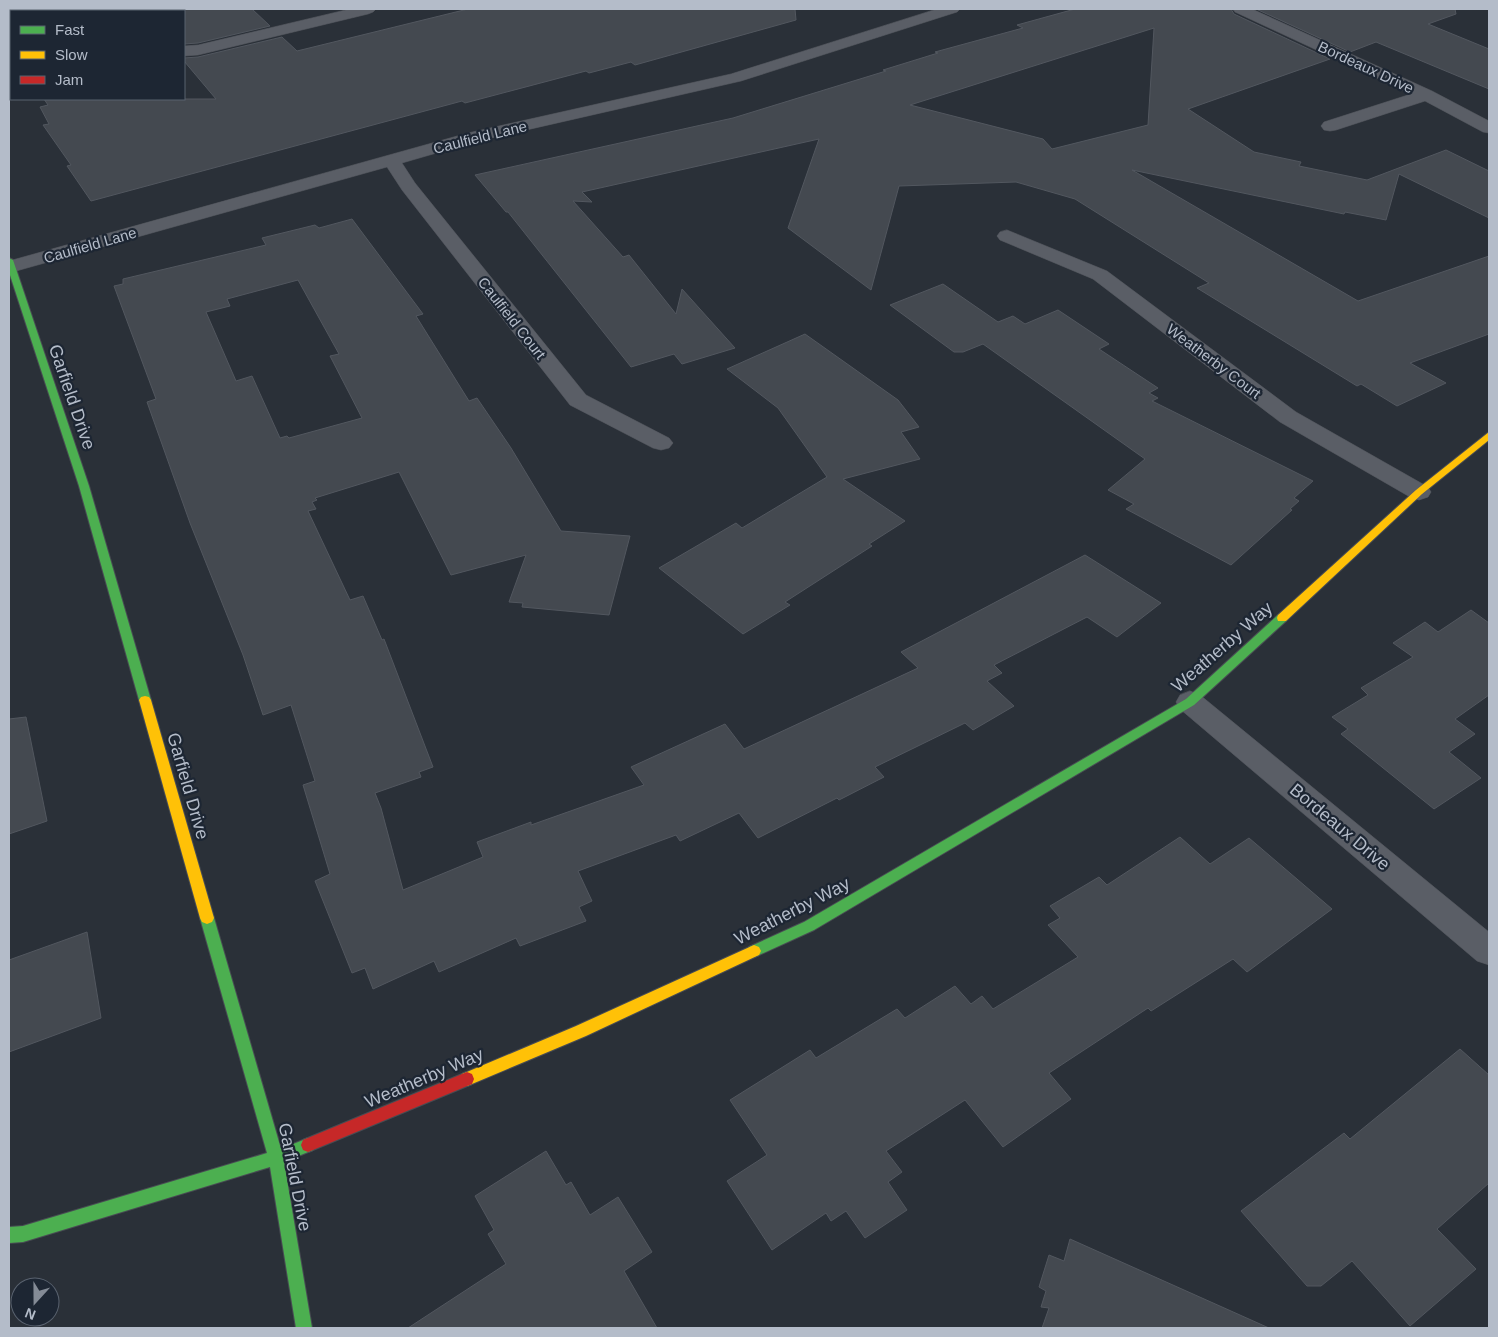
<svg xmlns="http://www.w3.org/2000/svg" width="1498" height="1337" font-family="Helvetica,sans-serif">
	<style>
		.building { fill: #444950; stroke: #52575f; fill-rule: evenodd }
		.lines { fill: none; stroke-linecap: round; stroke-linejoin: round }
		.street-casing { stroke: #484c53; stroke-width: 1 }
		.fast-casing { stroke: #484c53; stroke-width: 2 }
		.slow-casing { stroke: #484c53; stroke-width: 2 }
		.jam-casing { stroke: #484c53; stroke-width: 2 }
		.street { fill: #5a5e66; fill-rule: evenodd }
		.fast { fill: #4caf50; fill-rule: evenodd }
		.slow { fill: #ffc107; fill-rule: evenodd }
		.jam { fill: #c62828; fill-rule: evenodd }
		.labels { text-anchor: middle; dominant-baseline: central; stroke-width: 4.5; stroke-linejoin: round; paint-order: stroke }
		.far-street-label { font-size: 15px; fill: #b4bcc9; stroke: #1d2633 }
		.street-label { font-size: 18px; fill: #b4bcc9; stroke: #1d2633 }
	</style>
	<rect width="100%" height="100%" fill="#2a3038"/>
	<!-- building -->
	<g class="building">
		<polygon points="184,9 252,9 270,26 198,43 184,44"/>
		<polygon points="468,9 795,9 796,20 635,65 631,62 589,73 586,71 465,103 462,101 91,201 67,166 71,165 43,125 49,124 40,107 48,105 44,99 216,99 184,61 184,58 198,57 282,37 297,51"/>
		<path d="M 1075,9 L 1231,9 L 1234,14 L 1330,59 L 1188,109 L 1254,152 L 1301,162 L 1299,166 L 1367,180 L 1446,150 L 1489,171 L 1489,218 L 1399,174 L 1386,220 L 1345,212 L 1344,214 L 1132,170 L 1358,301 L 1489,256 L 1489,334 L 1410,363 L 1446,383 L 1397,406 L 1361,384 L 1357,386 L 1197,288 L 1209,283 L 1075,199 L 1016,182 L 899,186 L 871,290 L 788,228 L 819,139 L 582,192 L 592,202 L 573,201 L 623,257 L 629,255 L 676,314 L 682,289 L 735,348 L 682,364 L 674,354 L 631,367 L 508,212 L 506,212 L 475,175 L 733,118 L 886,71 L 883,70 L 938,53 L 935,52 L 1023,28 L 1017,25 ZM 1154,28 L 1148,125 L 1052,149 L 1043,139 L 910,105 Z"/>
		<polygon points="1256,9 1455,9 1456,14 1428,24 1489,49 1489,89 1376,42 1350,52"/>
		<path d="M 352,219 L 423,314 L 416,316 L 469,401 L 477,398 L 511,448 L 561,531 L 630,536 L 609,615 L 522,607 L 523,603 L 509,602 L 526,555 L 451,575 L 399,472 L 315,498 L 317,500 L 312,502 L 316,509 L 308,511 L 350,600 L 363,596 L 382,640 L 384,639 L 433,767 L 419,772 L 421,777 L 375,793 L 381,808 L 403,890 L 483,857 L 477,842 L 531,822 L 531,825 L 644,785 L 631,767 L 725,724 L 744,749 L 918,668 L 901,652 L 1085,555 L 1161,603 L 1117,637 L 1087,617 L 994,665 L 1002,673 L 987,681 L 1014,706 L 973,730 L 965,723 L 875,767 L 884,777 L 839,800 L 837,798 L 758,838 L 739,813 L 680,841 L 676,835 L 578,871 L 592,901 L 579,907 L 586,921 L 520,946 L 516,938 L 439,972 L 434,961 L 373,989 L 365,968 L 352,973 L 315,881 L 330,874 L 303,785 L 315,781 L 291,705 L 263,715 L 243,655 L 190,523 L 147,402 L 156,399 L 114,286 L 123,284 L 123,279 L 266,245 L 262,238 L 315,225 L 319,228 ZM 298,280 L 339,354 L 330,356 L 362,418 L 289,438 L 287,436 L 280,438 L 252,376 L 236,381 L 206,312 L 230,306 L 227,299 Z"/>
		<polygon points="943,284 998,322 1013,316 1025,324 1058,310 1109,344 1099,349 1158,388 1149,393 1158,398 1152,401 1313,481 1294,498 1299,501 1290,509 1292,510 1231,565 1126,509 1134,504 1108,490 1145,459 983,344 963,352 954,352 890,305"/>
		<polygon points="805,334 898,400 919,427 901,432 920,459 843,479 905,521 869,544 872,546 785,602 790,605 743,634 659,568 736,523 742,528 827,477 778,408 727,369"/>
		<polygon points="1471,610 1489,623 1489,695 1455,719 1475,734 1449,752 1481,778 1434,809 1341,734 1348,729 1332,717 1368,695 1361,688 1413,657 1393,643 1425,622 1438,632"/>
		<polygon points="26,717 47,821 9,834 9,719"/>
		<polygon points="1180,837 1210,864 1249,838 1332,909 1247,972 1233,959 1151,1011 1148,1008 1049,1073 1071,1099 1003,1147 965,1100 886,1151 902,1172 888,1182 907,1210 865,1238 846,1211 831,1221 826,1213 772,1250 727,1181 767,1155 730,1100 810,1050 816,1058 897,1009 905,1018 955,986 971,1004 982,996 993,1009 1078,957 1048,925 1060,918 1050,906 1099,877 1107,885"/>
		<polygon points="87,932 101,1018 9,1052 9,960"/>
		<polygon points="1460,1049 1489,1075 1489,1183 1437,1229 1476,1269 1410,1326 1352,1261 1321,1286 1307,1286 1241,1211 1344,1133 1350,1139"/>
		<polygon points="546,1151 566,1185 571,1182 590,1215 618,1197 652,1252 624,1271 657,1328 408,1328 506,1264 488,1234 494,1230 475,1196"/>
		<polygon points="1070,1239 1269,1328 1042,1328 1049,1308 1041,1307 1046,1291 1039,1287 1049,1255 1064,1261"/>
	</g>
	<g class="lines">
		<defs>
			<g id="street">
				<polygon points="350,9 376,9 373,12 368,14 198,55 184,56 184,46 198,45"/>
				<polygon points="937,9 960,9 957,12 741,81 478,141 402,163 415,183 586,395 669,438 673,443 669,448 661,450 653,448 570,405 402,190 387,167 9,273 9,261 468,133 731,74"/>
				<polygon points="1233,9 1252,9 1432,91 1489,121 1489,133 1483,132 1425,101 1336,130 1330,131 1324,130 1321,126 1324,122 1411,94 1235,12"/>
				<polygon points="11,68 11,78 9,79 9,69"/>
				<polygon points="1007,230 1107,271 1296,412 1428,487 1431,492 1428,497 1419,500 1410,497 1280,422 1093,279 1000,240 997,236 1000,232"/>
				<polygon points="1190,691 1200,695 1489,932 1489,965 1477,961 1180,709 1176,702 1180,695"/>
			</g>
			<g id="fast">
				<polygon points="9,258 13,260 89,486 151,700 149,703 141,703 139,700 79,486 9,272"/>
				<polygon points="1282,614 1286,615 1287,618 1286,621 1194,705 814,930 759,955 754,957 749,955 747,951 749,947 804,922 1186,699 1278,615"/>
				<polygon points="207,912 212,914 214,918 281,1149 308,1138 313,1140 315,1145 313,1150 284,1162 312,1328 296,1328 270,1167 23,1242 9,1243 9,1227 23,1226 267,1153 200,918 202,914"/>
			</g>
			<g id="slow">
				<polygon points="1489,432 1489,440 1422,494 1286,621 1278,621 1277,618 1278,615 1416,490"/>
				<polygon points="145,696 149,697 151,700 214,918 212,922 207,924 202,922 200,918 139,700 141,697"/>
				<polygon points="754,945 759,947 761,951 759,955 586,1036 472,1084 467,1086 462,1084 460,1079 462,1074 576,1026"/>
			</g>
			<polygon id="jam" points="467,1072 472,1074 474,1079 472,1084 308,1152 303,1150 301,1145 303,1140"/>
		</defs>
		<!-- street casing -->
		<use href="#street" class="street-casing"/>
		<!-- fast casing -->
		<use href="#fast" class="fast-casing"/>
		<!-- slow casing -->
		<use href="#slow" class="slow-casing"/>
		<!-- jam casing -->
		<use href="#jam" class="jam-casing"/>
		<!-- street -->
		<use href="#street" class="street"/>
		<!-- fast -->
		<use href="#fast" class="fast"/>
		<!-- slow -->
		<use href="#slow" class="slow"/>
		<!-- jam -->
		<use href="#jam" class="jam"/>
	</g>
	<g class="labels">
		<!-- far-street labels -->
		<g class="far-street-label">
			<text transform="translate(1366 67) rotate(25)">Bordeaux Drive</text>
			<text transform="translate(480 137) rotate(-14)">Caulfield Lane</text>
			<text transform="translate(90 245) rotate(-16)">Caulfield Lane</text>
			<text transform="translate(512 318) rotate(52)">Caulfield Court</text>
			<text transform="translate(1214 361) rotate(37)">Weatherby Court</text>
		</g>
		<!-- street labels -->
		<g class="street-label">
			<text transform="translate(72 397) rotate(71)">Garfield Drive</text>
			<text transform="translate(1222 647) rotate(-41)">Weatherby Way</text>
			<text transform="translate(188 786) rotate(74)">Garfield Drive</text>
			<text transform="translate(1340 827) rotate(40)">Bordeaux Drive</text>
			<text transform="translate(792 911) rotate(-27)">Weatherby Way</text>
			<text transform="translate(424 1078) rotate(-23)">Weatherby Way</text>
			<text transform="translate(295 1177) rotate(79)">Garfield Drive</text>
		</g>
	</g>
	<!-- border -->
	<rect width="1498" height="1337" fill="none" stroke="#b4bcc9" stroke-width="20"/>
	<!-- legend -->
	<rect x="10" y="10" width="175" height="90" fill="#1d2633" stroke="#59626f"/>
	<rect x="20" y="26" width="25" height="8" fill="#4caf50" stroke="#59626f"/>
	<text x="55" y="35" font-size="15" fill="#b4bcc9">Fast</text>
	<rect x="20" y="51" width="25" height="8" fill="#ffc107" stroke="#59626f"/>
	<text x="55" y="60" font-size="15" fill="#b4bcc9">Slow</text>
	<rect x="20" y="76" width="25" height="8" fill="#c62828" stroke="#59626f"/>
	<text x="55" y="85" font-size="15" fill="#b4bcc9">Jam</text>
	<!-- north arrow -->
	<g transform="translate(35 1302) rotate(201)"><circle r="24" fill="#1d2633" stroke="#59626f"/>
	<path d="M0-4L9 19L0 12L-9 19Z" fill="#848b96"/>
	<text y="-8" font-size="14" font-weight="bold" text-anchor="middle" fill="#b4bcc9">N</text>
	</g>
</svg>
